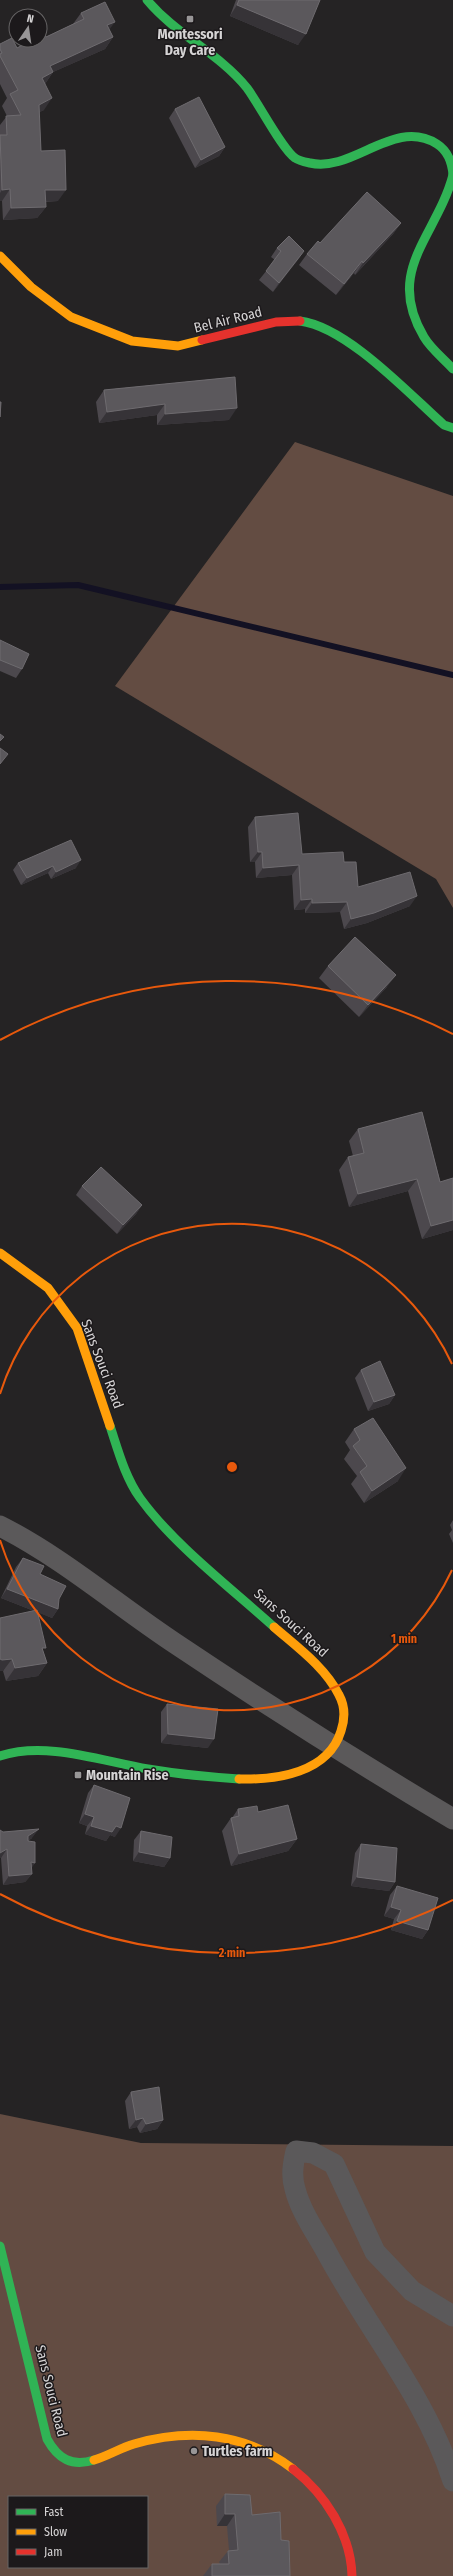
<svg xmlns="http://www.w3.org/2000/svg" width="453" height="2576" font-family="'Fira Sans Condensed',sans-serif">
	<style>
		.forest { fill: #634c42; fill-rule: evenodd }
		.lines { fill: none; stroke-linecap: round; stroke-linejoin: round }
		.stream { stroke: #131123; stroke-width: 6 }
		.street { stroke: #5b595a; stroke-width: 21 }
		.fast { stroke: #30b455; stroke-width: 9 }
		.slow { stroke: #ff9f0a; stroke-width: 9 }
		.jam { stroke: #e5322d; stroke-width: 9 }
		.wall { fill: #4c484d }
		.shaded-wall { fill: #363337 }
		.building { fill: #5b585c; stroke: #6e6b6f }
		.ring { fill: none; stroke: #e8590c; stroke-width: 2 }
		.poi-dot { fill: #989697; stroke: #1c191b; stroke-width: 1.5 }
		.labels { text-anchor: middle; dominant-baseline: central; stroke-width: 3; stroke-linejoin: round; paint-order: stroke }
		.poi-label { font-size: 14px; font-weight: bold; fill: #d6d4d5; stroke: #1c191b; text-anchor: start }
		.street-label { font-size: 14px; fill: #d6d4d5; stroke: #1c191b }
		.centre { fill: #e8590c; stroke: #1c191b; stroke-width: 2 }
		.ring-label { font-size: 12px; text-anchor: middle; font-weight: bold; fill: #e8590c; stroke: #1c191b; stroke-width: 3; stroke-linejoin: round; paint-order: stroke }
	</style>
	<rect width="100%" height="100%" fill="#252324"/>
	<!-- forest -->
	<g class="forest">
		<polygon points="295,442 453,496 453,908 436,879 115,686"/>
		<path d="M 0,2114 L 141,2143 L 453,2146 L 453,2576 L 0,2576 ZM 9,2497 L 147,2497 L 147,2567 L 9,2567 Z"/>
	</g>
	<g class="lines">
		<!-- stream -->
		<polyline class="stream" points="0,587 78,585 453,675"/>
		<!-- street -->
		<g class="street">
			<path d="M 0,1526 C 63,1558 117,1605 176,1644 C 267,1705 359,1763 453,1819"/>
			<path d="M 453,2316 L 412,2291 L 375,2252 L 334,2164 L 313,2153 L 296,2151 C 293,2164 291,2176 295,2189 C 301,2212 315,2231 326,2251 C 367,2328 426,2397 453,2481"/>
		</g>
		<!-- fast -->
		<g class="fast">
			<path d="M 147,0 C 176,35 219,53 247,88 C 259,104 282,149 295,158 C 299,161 305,162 310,163 C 353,173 394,117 437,144 C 448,151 452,162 453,175"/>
			<path d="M 453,175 C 437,236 384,270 424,337 C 431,349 444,359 453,369"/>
			<path d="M 300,321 C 347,327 408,393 444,425 L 453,428"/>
			<path d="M 110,1426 C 118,1450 125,1477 140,1498 C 174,1545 231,1588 274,1627"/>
			<path d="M 0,1756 C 46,1741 101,1761 148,1769 C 178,1774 208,1777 239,1779"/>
			<path d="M 0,2246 L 47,2439 C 58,2459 72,2467 94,2460"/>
		</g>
		<!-- slow -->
		<g class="slow">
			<polyline points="0,256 31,287 71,317 132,341 178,346 202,340"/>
			<polyline points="0,1253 48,1288 77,1328 110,1426"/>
			<path d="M 239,1779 C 277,1780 328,1773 341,1731 C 345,1719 345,1706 339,1695 C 325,1667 297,1647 274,1627"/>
			<path d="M 94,2460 C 108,2456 120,2448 134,2444 C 190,2428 246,2433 293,2469"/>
		</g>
		<!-- jam -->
		<g class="jam">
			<polyline points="202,340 276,322 300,321"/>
			<path d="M 293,2469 C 325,2494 351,2534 352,2576"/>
		</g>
	</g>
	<!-- wall -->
	<g class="wall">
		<polygon points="236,0 320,0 298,45 230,16"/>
		<polygon points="81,13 109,29 113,37 105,49 53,72 45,84 44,110 39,112 41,151 58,201 45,202 46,207 37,218 3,220 2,201 0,201 0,125 7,116 2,106 7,98 0,84 0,44 17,48 46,37 73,24"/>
		<polygon points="175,109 225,147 219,156 195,168 169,118"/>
		<polygon points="401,223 393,234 355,275 354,273 336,295 299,265 307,254 320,243"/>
		<polygon points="277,248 304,251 273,292 259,280 275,260 271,257"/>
		<polygon points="235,377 229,420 157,425 157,415 99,423 96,402 104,390"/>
		<polygon points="0,640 22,669 16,678 0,671"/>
		<polygon points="255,817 302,854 344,862 358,887 410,906 367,923 344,929 340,912 305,913 305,909 294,910 292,875 256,878 255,862 250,862 248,827"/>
		<polygon points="18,863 76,868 51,879 48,873 21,885 13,870"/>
		<polygon points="328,966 387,987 359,1017 319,978"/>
		<polygon points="422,1112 453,1230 422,1239 408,1191 349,1207 339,1170 348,1157 353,1156 349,1141 358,1129"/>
		<polygon points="82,1186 142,1205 136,1214 117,1234 76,1195"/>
		<polygon points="361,1370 395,1395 389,1404 368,1411 355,1378"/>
		<polygon points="354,1429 398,1481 364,1503 351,1484 357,1476 344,1459 350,1450 345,1442"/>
		<polygon points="453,1520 453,1543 449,1534 452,1530 450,1525"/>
		<polygon points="23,1558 40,1574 59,1599 58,1609 52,1618 38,1612 43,1651 47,1663 38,1676 6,1681 3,1671 34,1611 1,1598 16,1567"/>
		<polygon points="167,1704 208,1748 161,1743 161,1712"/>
		<polygon points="94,1785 115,1837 110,1835 106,1841 85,1834 87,1826 79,1823 88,1793"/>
		<polygon points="238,1809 297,1839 288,1851 231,1866 222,1831 231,1818 232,1818"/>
		<polygon points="141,1831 170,1858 164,1867 133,1861 134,1840"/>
		<polygon points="3,1832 32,1838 28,1841 31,1868 32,1874 25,1882 3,1885 1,1858"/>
		<polygon points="361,1844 395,1882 389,1891 351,1886 355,1853"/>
		<polygon points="397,1886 428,1930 422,1939 391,1930 394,1919 384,1916 390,1895"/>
		<polygon points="131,2092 163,2120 157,2129 140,2133 137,2127 129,2129 125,2101"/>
		<polygon points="225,2494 252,2515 281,2540 290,2576 203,2576 212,2564 220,2564 219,2562 228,2551 229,2550 227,2526 217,2526 216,2506"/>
	</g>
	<!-- shaded-wall -->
	<g class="shaded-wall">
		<polygon points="237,5 306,34 298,45 230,16"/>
		<polygon points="115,22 106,34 107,25"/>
		<polygon points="113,37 105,49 42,77 50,66"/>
		<polygon points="53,72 45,84 42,78"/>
		<polygon points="52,98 44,110 31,117 39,105"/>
		<polygon points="225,147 219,156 195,168 201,160"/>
		<polygon points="10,189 2,201 0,201 0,193 2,190"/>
		<polygon points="45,190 66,190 58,201 37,202"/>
		<polygon points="46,207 37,218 3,220 11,208"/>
		<polygon points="401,223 393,234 355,275 363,263"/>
		<polygon points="304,251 298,260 273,292 279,283"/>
		<polygon points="362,261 354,273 336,295 344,284"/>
		<polygon points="165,404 157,415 99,423 107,412"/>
		<polygon points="237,408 229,420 157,425 165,414"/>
		<polygon points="258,852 262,852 255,862 250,862"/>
		<polygon points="81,860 76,868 51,879 56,872"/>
		<polygon points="299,865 292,875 256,878 263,868"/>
		<polygon points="53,866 48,873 21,885 27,878"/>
		<polygon points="417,896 410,906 367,923 344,929 351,919"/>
		<polygon points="312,899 305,909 294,910 301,900"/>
		<polygon points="347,902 340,912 305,913 312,903"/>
		<polygon points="396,975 387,987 359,1017 368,1005"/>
		<polygon points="417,1179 408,1191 349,1207 358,1194"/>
		<polygon points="142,1205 136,1214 117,1234 123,1225"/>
		<polygon points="453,1220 453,1230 422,1239 431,1226"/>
		<polygon points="395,1395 389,1404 368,1411 374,1402"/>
		<polygon points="406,1468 398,1481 364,1503 372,1491"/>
		<polygon points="7,1589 58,1609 52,1618 1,1598"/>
		<polygon points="0,1659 12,1659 3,1671 0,1671"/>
		<polygon points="47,1663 38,1676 6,1681 15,1668"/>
		<polygon points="168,1734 214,1739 208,1748 161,1743"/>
		<polygon points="85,1814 94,1817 87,1826 79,1823"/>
		<polygon points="91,1826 116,1826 121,1828 115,1837 110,1835 106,1841 85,1834"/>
		<polygon points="39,1829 32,1838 21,1845 28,1836"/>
		<polygon points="297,1839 288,1851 231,1866 239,1854"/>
		<polygon points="7,1849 1,1858 0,1858 0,1853"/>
		<polygon points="139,1852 170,1858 164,1867 133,1861"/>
		<polygon points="31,1862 35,1863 29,1872"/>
		<polygon points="32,1874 25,1882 3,1885 9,1876"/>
		<polygon points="357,1877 395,1882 389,1891 351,1886"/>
		<polygon points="391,1907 401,1910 394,1919 384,1916"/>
		<polygon points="397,1921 428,1930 422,1939 391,1930"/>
		<polygon points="143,2118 137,2127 129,2129 136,2120"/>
		<polygon points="163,2120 157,2129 140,2133 146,2124"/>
		<polygon points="225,2514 235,2514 227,2526 217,2526"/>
	</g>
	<!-- building -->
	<g class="building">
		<polygon points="239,0 320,0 306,34 237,5"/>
		<polygon points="105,2 115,22 107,25 113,37 50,66 53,72 42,78 52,98 39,105 41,151 65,150 66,190 45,190 46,207 11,208 10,189 2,190 0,135 7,135 6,116 21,115 10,94 18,90 0,56 0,54 2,53 0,49 0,44 12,38 17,48 32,40 40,40 40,36 44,34 46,37 84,19 81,13"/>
		<polygon points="199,97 225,147 201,160 175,109"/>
		<polygon points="367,192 401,223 363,263 362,261 344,284 307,254 318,241 320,243"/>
		<polygon points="289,236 304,251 279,283 266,271 281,251 277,248"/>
		<polygon points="235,377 237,408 165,414 165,404 107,412 104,390"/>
		<polygon points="0,402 1,402 0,417"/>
		<polygon points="0,640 29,654 22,669 0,660"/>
		<polygon points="0,734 4,737 0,741"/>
		<polygon points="0,748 8,754 0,764"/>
		<polygon points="298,813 302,854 343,852 344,862 356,862 358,887 410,872 417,896 374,913 351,919 347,902 312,903 312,899 301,900 299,865 263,868 262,852 258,852 255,817"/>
		<polygon points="71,840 81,860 56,872 53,866 27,878 18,863"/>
		<polygon points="355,937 396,975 368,1005 328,966"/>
		<polygon points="422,1112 440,1182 453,1178 453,1220 431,1226 417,1179 358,1194 348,1157 364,1153 358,1129"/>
		<polygon points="101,1167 142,1205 123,1225 82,1186"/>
		<polygon points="380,1361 395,1395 374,1402 361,1370"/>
		<polygon points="373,1418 406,1468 372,1491 360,1472 367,1466 353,1446 360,1440 354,1429"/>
		<polygon points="23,1558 44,1566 40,1574 66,1586 59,1599 58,1609 7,1589"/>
		<polygon points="37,1610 46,1648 42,1648 47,1663 15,1668 12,1659 2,1660 0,1659 0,1618"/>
		<polygon points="167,1704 218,1709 214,1739 168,1734"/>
		<polygon points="94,1785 130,1798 121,1828 116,1826 112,1832 91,1826 94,1817 85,1814"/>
		<polygon points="288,1805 297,1839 239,1854 231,1818 239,1816 238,1809 257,1806 258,1812"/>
		<polygon points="39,1829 28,1836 28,1841 35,1842 35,1863 31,1862 32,1874 9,1876 7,1849 0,1853 0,1830 3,1832"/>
		<polygon points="141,1831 172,1837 170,1858 139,1852"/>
		<polygon points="361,1844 397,1848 395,1882 357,1877"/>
		<polygon points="397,1886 438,1898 428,1930 397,1921 401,1910 391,1907"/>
		<polygon points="159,2087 163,2120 146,2124 143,2118 136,2120 131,2092"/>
		<polygon points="225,2494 250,2495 252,2515 280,2512 281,2540 289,2541 290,2576 212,2576 212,2564 229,2564 228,2551 238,2550 235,2514 225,2514"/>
	</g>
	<!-- distance rings -->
	<g class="ring">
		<path d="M452 1570A243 243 0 0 1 0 1540M0 1394A243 243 0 0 1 452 1364"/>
		<path d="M453 1900A486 486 0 0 1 0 1894M0 1040A486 486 0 0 1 453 1034"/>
	</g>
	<!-- markers -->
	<g class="poi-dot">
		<rect x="186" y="15" width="8" height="8" rx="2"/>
		<rect x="74" y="1771" width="8" height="8" rx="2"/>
		<circle cx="194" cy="2451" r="4"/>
	</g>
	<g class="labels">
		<!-- poi labels -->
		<g class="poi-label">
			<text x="190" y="34" text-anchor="middle">Montessori<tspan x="190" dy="16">Day Care</tspan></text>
			<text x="86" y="1775">Mountain Rise</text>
			<text x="202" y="2451">Turtles farm</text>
		</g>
		<!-- street labels -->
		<g class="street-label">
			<text transform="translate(228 320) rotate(-14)">Bel Air Road</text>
			<text transform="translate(102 1364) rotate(69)">Sans Souci Road</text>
			<text transform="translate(291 1623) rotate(42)">Sans Souci Road</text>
			<text transform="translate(51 2391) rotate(76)">Sans Souci Road</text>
		</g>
	</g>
	<circle cx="232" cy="1467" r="6" class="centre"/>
	<g class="ring-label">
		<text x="404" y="1643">1 min</text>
		<text x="232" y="1957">2 min</text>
	</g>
	<!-- legend -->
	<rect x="8" y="2496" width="140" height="72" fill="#1c191b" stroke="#666465"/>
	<rect x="16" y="2509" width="20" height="6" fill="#30b455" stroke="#666465"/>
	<text x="44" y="2516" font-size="12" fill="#d6d4d5">Fast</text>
	<rect x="16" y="2529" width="20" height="6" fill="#ff9f0a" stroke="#666465"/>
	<text x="44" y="2536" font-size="12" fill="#d6d4d5">Slow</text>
	<rect x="16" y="2549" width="20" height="6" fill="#e5322d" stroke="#666465"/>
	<text x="44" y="2556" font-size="12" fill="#d6d4d5">Jam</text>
	<!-- north arrow -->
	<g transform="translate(28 28) rotate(13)"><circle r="19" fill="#1c191b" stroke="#666465"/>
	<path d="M0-3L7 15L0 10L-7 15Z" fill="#989697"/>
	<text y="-6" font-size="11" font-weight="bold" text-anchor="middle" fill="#d6d4d5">N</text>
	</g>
</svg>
